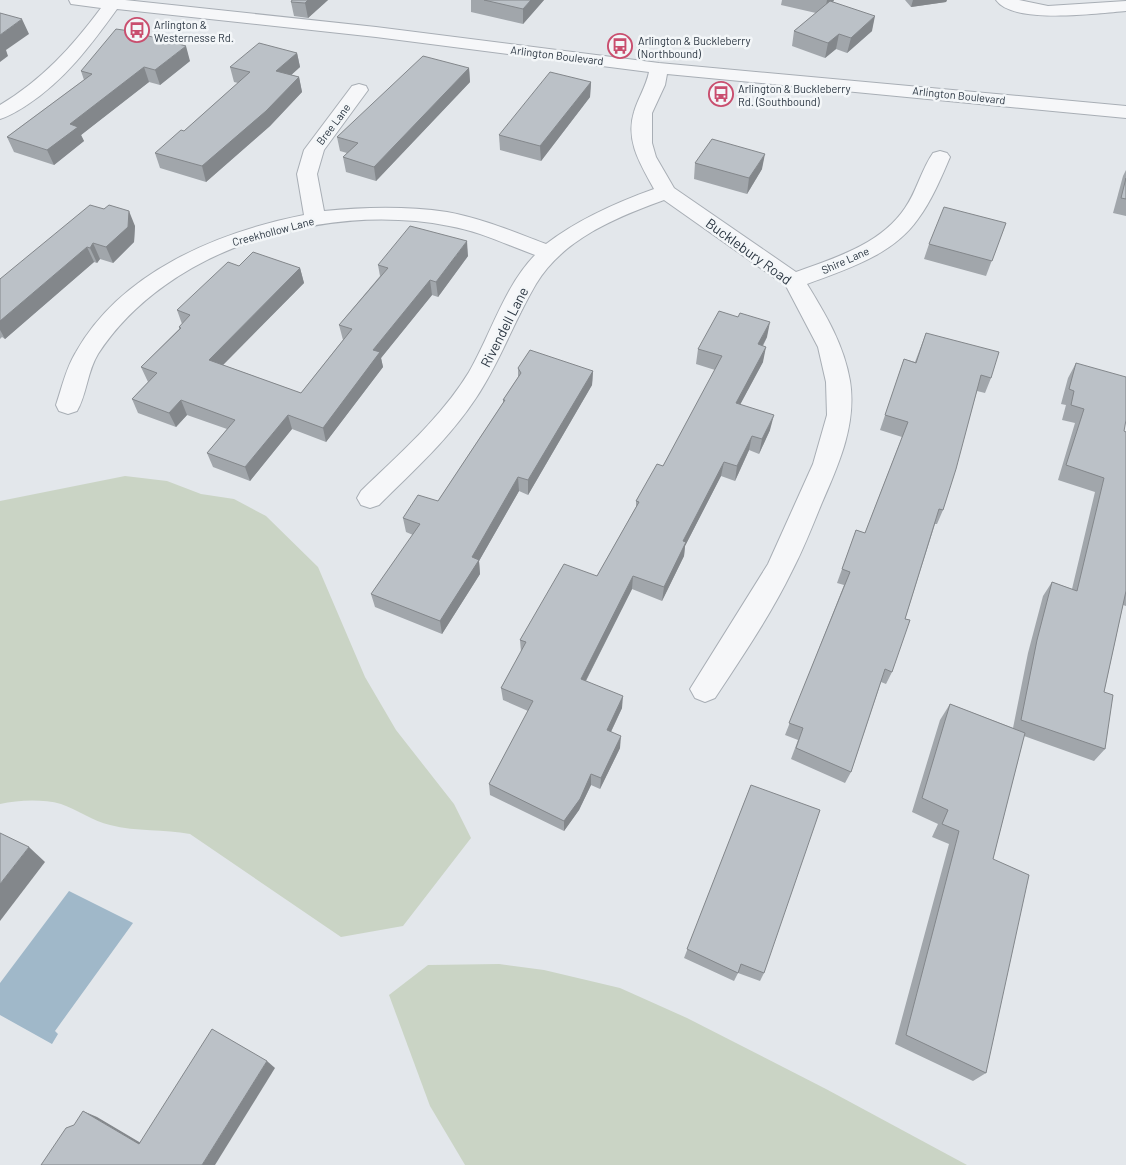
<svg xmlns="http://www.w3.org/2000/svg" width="1126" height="1165" font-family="Barlow,sans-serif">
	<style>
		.green { fill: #cad4c5 }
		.water { fill: #a0b8c9 }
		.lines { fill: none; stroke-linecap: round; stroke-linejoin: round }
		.minor-casing { stroke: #a8aeb5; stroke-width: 2 }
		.minor { fill: #f6f7f9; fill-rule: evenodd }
		.wall { fill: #a1a6ab }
		.shaded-wall { fill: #83878b }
		.building { fill: #bbc1c7; stroke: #83878b }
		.labels { text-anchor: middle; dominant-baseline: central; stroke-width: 5; stroke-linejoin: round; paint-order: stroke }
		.far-poi-label { font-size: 11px; fill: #2b3642; stroke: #f3f6f8; text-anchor: start }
		.far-street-label { font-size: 11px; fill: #2b3642; stroke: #f3f6f8 }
		.street-label { font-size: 14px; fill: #2b3642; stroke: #f3f6f8 }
	</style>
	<rect width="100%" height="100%" fill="#e3e7eb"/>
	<!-- green -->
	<g class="green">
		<path d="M 125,476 L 167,481 L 201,494 L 234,499 L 266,516 L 318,567 L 365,677 L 396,730 L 454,804 L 471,838 L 403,926 L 341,937 L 190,834 C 164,829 137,832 110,825 C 93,821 78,810 61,804 C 42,799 19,800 0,804 L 0,501 Z"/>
		<polygon points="499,964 544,970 620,988 687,1018 826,1089 967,1165 465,1165 430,1106 389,995 428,965"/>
	</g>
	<!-- water -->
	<polygon class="water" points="69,891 133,923 55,1031 58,1034 52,1044 0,1015 0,983"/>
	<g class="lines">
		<defs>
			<g id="minor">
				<path d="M 69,0 L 125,0 L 376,27 L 659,63 L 1126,106 L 1126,118 L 667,74 L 665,85 L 652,113 L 652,143 L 656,157 L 674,188 L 796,272 C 835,258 881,244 905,208 C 917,191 921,170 933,153 L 940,151 L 947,153 L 950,157 C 941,178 932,200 918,219 C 893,255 847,269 807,284 C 826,315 844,345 850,381 C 857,425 838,466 821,505 C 812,527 803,550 792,571 C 770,616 742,657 715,698 L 705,702 L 695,698 L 690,689 L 768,564 L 813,464 L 827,415 L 826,382 L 818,347 L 786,286 L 664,200 C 617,217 563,239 536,284 C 514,321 500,362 476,398 C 449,439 413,471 379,505 L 370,508 L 361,505 L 357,498 L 361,491 C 399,454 441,418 469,372 C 491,334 504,287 535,255 C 507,245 479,231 449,226 C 327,202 168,246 98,354 C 87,372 87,394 77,411 L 68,414 L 59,411 L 56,405 C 62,387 66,368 76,352 C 121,272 218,232 304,215 L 297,174 L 304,150 L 352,86 L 359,84 L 366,86 L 368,90 L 324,150 L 317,174 L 324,211 C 365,207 406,206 447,212 C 481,218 514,232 546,244 C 579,219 615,203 654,189 C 641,165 625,141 634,112 C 638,98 646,87 649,72 L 376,37 L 117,9 C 91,45 65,80 27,105 C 19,110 10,116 0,119 L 0,105 C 42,80 72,47 101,8 L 71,4 Z"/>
				<path d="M 996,0 L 1019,0 L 1048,6 L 1126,1 L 1126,11 C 1099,13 1013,25 996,0 Z"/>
			</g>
		</defs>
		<!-- minor casing -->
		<use href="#minor" class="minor-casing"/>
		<!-- minor -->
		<use href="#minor" class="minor"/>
	</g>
	<!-- wall -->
	<g class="wall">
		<polygon points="292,0 328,0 308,18 294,16 291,2"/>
		<polygon points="471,0 544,0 523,24 471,12"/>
		<polygon points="782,0 834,0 833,2 872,31 847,53 836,49 825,58 792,46 794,31 816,13 781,5"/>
		<polygon points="905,0 947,0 946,2 911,7"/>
		<polygon points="297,53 300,67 291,75 299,77 302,92 270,126 206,182 160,168 155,153 184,131 238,83 234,82 230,67"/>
		<polygon points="190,61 160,85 149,82 81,135 84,141 54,165 14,152 7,137 84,80 81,71"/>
		<polygon points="469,68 470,82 376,181 346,172 343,157 347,153 340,151 337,137"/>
		<polygon points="591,82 590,97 541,161 500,150 499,135"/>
		<polygon points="695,163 762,169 747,194 694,179"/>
		<polygon points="1126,170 1126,216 1113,213 1123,176"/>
		<polygon points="104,209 135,226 134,242 113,263 100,259 97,263 94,262 5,339 2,337 0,339 0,279"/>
		<polygon points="1006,223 986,276 924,259 929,244"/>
		<polygon points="468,256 438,297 432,295 381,358 383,367 326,442 292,429 250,481 213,467 207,453 227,429 187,415 176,427 138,413 132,399 148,382 141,367 179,329 179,327 182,324 177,310 239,266 300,268 304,283 223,365 301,393 343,340 339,325 380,276 378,265"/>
		<polygon points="926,333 991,378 985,393 977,391 943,510 937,524 935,524 905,619 892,672 886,684 881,682 851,772 845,783 791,759 798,740 785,735 844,585 837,583 856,530 865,533 902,437 880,430 904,359 915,362"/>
		<polygon points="767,337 763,346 763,362 740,404 770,430 759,454 749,450 735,481 721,476 685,546 684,556 662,601 632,589 586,681 622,708 611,732 620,748 600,789 591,785 579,810 564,831 490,795 489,784 528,711 503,700 501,688 521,652 520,640 597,576 636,507 636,501 663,466 715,370 696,364 698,349"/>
		<polygon points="1076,363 1124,431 1126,432 1126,606 1123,605 1104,692 1105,749 1094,761 1024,736 993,859 986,1073 973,1081 895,1044 949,844 932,837 938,824 912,812 940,720 950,704 1013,728 1028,653 1043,596 1052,582 1072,589 1095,492 1058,480 1075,423 1062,420 1066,405 1061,404 1068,378"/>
		<polygon points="518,368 593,371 592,385 528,495 519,491 479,561 480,574 442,634 375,607 371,594 413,535 406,532 403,518 438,501 503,403 503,400 518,377"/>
		<polygon points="751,785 764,973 760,981 738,973 734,981 684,958"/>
	</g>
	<!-- shaded-wall -->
	<g class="shaded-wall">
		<polygon points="308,0 328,0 308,18 305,3"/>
		<polygon points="531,0 544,0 523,24 523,9"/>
		<polygon points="827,0 834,0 824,15"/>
		<polygon points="913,0 947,0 946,2 911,7"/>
		<polygon points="875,16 872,31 847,53 851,38"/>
		<polygon points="22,19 29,34 6,50 8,56 0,62 0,35"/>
		<polygon points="839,34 836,49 825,58 828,43"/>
		<polygon points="186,46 190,61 160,85 155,70"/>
		<polygon points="297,53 300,67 279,86 276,71"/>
		<polygon points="144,67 149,82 81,135 84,141 54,165 47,150 70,124"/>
		<polygon points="469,68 470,82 376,181 374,167"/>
		<polygon points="299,77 302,92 270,126 206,182 202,166"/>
		<polygon points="591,82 590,97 541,161 540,146"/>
		<polygon points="765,154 762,169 747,194 749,178"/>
		<polygon points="129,211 135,226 134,242 113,263 106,247"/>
		<polygon points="467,241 468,256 438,297 436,282"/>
		<polygon points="93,243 100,259 97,263 90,248"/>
		<polygon points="87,247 94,262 5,339 0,330 0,321"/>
		<polygon points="300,268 304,283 214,374 209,360"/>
		<polygon points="430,280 432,295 381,358 383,367 326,442 323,428 373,350"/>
		<polygon points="770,322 767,337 755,359 758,344"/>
		<polygon points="766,347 763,362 733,418 736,403"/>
		<polygon points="593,371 592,385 528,495 528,480"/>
		<polygon points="181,400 187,415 176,427 169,413"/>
		<polygon points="288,415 292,429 250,481 245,467"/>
		<polygon points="774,415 770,430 759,454 762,439"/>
		<polygon points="752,436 749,450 735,481 737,466"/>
		<polygon points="724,462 721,476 685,546 684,556 662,601 664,587 683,541"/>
		<polygon points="518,477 519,491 479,561 480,574 442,634 440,621 472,557"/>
		<polygon points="633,576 632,589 580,692 581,679"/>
		<polygon points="623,696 622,708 606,742 607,730"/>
		<polygon points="621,736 620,748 600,789 601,778"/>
		<polygon points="591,774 591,785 579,810 564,831 564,821"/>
		<polygon points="29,847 45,862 0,921 0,884"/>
		<polygon points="267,1061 275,1068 215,1165 202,1165"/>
		<polygon points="83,1111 97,1117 151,1149 139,1144"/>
	</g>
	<!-- building -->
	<g class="building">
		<polygon points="292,0 308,0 305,3 291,2"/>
		<polygon points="484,0 531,0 523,9"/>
		<polygon points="830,1 875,16 851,38 839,34 828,43 794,31"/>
		<polygon points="0,13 22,19 0,35"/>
		<polygon points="116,29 130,31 186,46 155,70 144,67 70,124 78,127 47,150 7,137 92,74 81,71"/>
		<polygon points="259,43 297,53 276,71 299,77 266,111 202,166 155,153 181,130 184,131 250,72 230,67"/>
		<polygon points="423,56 469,68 374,167 343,157 358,143 337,137"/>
		<polygon points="550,72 591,82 540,146 499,135"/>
		<polygon points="712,139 765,154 749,178 695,163"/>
		<polygon points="1126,178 1126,199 1121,198"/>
		<polygon points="90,205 104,209 109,205 129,211 128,227 106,247 93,243 90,248 87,247 0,321 0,279"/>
		<polygon points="944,207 1006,223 992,261 929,244"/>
		<polygon points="410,226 467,241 436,282 430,280 373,350 380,352 323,428 288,415 245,467 207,453 235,420 181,400 169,413 132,399 157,373 141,367 181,328 179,327 190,315 177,310 228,262 239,266 253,252 300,268 209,360 301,393 352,329 339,325 388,268 378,265"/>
		<polygon points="719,311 738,317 740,313 770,322 758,344 766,347 736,403 774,415 762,439 752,436 737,466 724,462 683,541 686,542 664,587 633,576 581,679 623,696 607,730 621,736 601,778 591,774 580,799 564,821 489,784 533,701 501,688 526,642 520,640 564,564 597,576 639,502 636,501 657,464 663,466 722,356 698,349"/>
		<polygon points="926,333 999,352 991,378 981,375 956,469 943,510 939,509 905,619 910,620 892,672 885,669 851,772 796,748 803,728 789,723 850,572 842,569 856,530 865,533 908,422 885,415 904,359 916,363"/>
		<polygon points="530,350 593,371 528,480 518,477 472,557 479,560 440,621 371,594 420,524 403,518 418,495 438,501 505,400 503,400 521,373 518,368"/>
		<polygon points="1076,363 1126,377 1126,420 1124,431 1126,432 1126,591 1104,692 1113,695 1105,749 1021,720 1037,640 1052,582 1077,591 1104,478 1066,465 1084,409 1071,405 1074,391 1069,389"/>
		<polygon points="950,704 1025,733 993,859 1029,875 986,1073 906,1035 959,831 942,824 948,810 922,798"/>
		<polygon points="751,785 820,810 764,973 741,964 738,973 687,949"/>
		<polygon points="0,833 29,847 0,884"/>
		<polygon points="212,1029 267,1061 202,1165 41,1165 66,1128 74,1125 83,1111 139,1144"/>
	</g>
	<!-- icons -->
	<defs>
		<symbol id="bus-ring" viewBox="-11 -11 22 22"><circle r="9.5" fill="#f3f6f8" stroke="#c94e6e" stroke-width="1.5"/><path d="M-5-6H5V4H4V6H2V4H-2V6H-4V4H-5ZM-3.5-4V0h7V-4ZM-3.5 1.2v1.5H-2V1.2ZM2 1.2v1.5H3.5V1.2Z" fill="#c94e6e"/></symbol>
	</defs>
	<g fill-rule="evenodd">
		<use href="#bus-ring" x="123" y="16" width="28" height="28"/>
		<use href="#bus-ring" x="606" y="32" width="28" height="28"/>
		<use href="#bus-ring" x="707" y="80" width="28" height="28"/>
	</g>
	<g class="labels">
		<!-- far-poi labels -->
		<g class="far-poi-label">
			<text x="154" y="24">Arlington &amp;<tspan x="154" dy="13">Westernesse Rd.</tspan></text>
			<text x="638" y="40">Arlington &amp; Buckleberry<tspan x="638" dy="13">(Northbound)</tspan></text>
			<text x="738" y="88">Arlington &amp; Buckleberry<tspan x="738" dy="13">Rd. (Southbound)</tspan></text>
		</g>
		<!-- far-street labels -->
		<g class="far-street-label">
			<text transform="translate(557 55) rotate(7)">Arlington Boulevard</text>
			<text transform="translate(959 95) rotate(6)">Arlington Boulevard</text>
			<text transform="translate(333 124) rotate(-53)">Bree Lane</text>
			<text transform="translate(273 231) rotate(-15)">Creekhollow Lane</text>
			<text transform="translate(845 260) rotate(-24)">Shire Lane</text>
		</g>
		<!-- street labels -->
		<g class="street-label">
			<text transform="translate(749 251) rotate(36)">Bucklebury Road</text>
			<text transform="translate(504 327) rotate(-63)">Rivendell Lane</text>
		</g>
	</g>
</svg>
